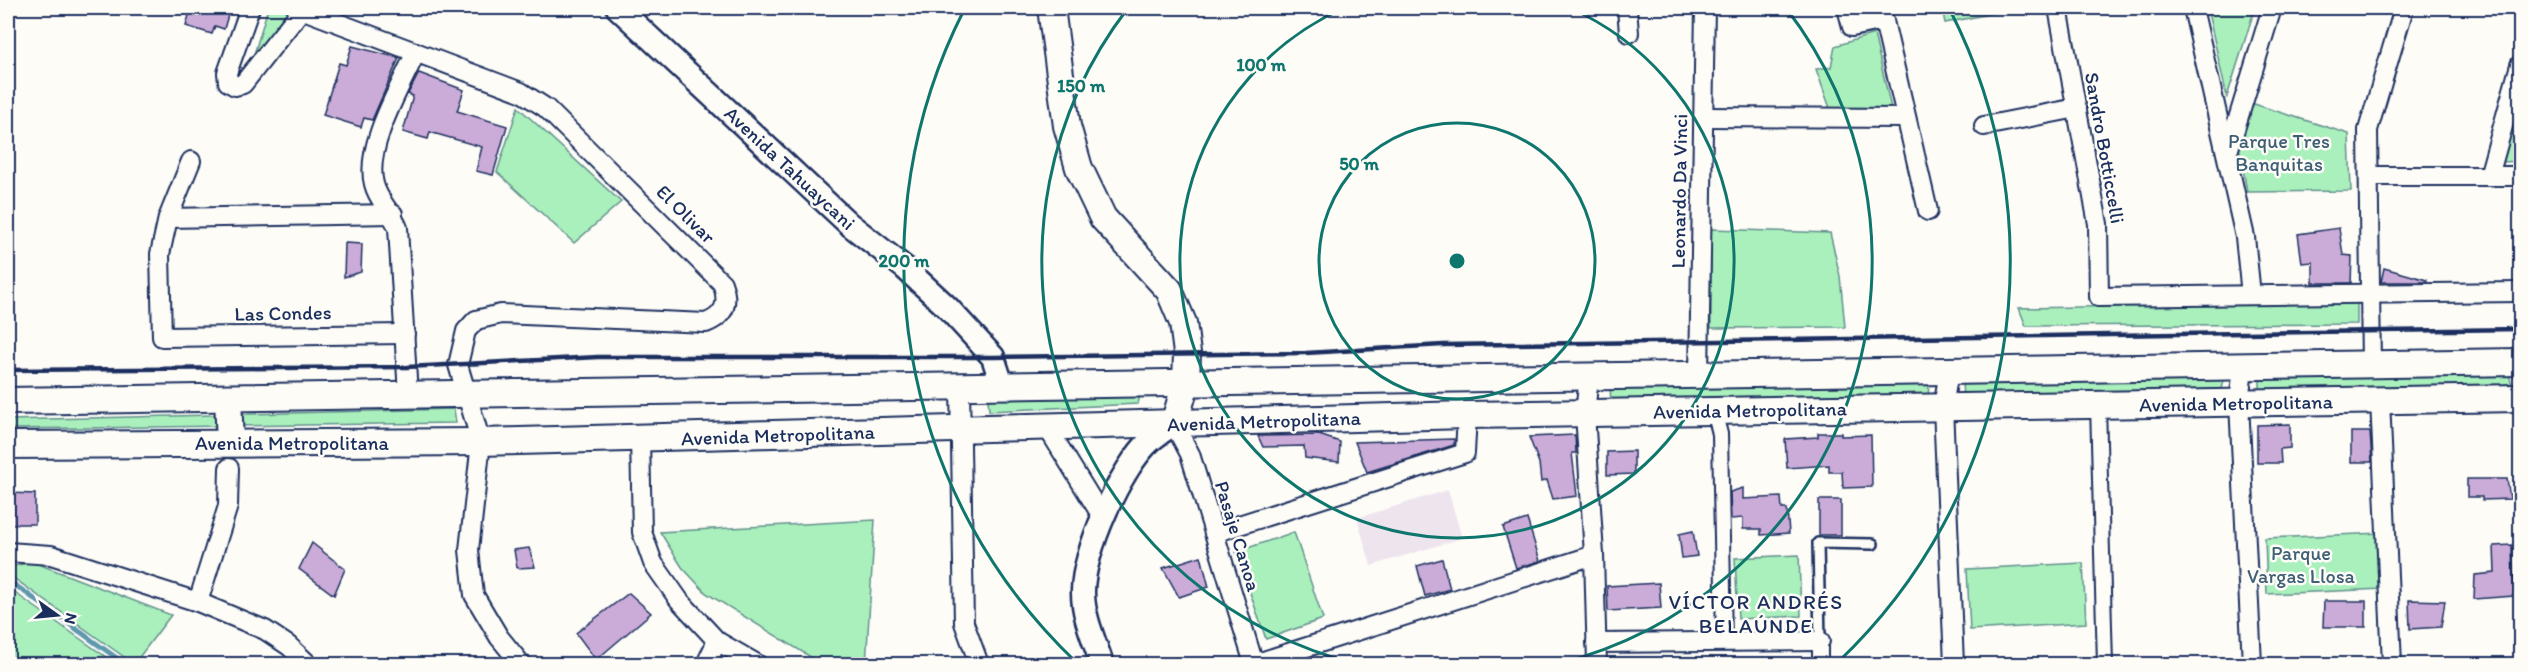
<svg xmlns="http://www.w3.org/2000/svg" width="2528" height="672" font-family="Itim,sans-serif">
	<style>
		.built { fill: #eee4ee }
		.green { fill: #aaf0bc; stroke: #62908d; stroke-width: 1.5 }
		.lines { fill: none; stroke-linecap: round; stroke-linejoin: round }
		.stream { stroke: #5f98ae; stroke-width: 5 }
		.building { fill: #cbacd8; stroke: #1b2f5e; stroke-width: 1.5 }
		.service-casing { stroke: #1b2f5e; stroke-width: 14 }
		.pedestrian-casing { stroke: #1b2f5e; stroke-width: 18 }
		.minor-casing { stroke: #1b2f5e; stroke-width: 22 }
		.tertiary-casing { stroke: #1b2f5e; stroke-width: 27 }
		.secondary-casing { stroke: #1b2f5e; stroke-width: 30 }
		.service { stroke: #fdfcf7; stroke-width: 9 }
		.pedestrian { stroke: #fdfcf7; stroke-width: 14 }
		.minor { stroke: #fdfcf7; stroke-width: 18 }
		.tertiary { stroke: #fdfcf7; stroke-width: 22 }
		.secondary { stroke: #fdfcf7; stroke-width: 26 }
		.rail { stroke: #1b2f5e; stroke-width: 4.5 }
		.ring { fill: none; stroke: #0f766e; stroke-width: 3 }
		.labels { text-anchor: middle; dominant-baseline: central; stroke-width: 5; stroke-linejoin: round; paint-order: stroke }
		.park-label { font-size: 20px; fill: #3f5f76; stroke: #fdfcf7 }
		.street-label { font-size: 20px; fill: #1b2f5e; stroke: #fdfcf7 }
		.neighbourhood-label { font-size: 21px; letter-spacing: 1.5px; fill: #1b2f5e; stroke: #fdfcf7 }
		.centre { fill: #0f766e; stroke: #fdfcf7; stroke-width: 3 }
		.ring-label { font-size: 18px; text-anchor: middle; font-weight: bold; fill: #0f766e; stroke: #fdfcf7; stroke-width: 5; stroke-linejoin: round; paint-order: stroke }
	</style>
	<rect width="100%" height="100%" fill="#fdfcf7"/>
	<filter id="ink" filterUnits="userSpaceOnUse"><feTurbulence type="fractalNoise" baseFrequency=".0167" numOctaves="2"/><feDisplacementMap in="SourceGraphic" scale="12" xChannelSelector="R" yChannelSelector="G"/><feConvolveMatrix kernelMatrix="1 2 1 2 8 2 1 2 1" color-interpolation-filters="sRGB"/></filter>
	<g filter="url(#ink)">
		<!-- built -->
		<polygon class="built" points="1448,490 1462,538 1371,566 1357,518"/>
		<!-- green -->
		<g class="green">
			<polygon points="268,8 293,8 249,71"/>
			<polygon points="1942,8 2018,8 1945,23"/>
			<polygon points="2207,8 2255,8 2227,97"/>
			<polygon points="1874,34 1891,108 1887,113 1831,111 1816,69 1831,67 1835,46"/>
			<polygon points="2520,98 2520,161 2502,162"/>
			<polygon points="2251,103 2349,134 2351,191 2247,192 2239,146"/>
			<polygon points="518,107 621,202 574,243 497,172"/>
			<polygon points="1711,229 1830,233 1840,276 1845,327 1711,328"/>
			<polygon points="2357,302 2357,324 2026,326 2019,308"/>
			<polygon points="2509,375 2513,388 2260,391 2260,378"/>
			<polygon points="2225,376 2222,389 1963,397 1962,383"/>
			<polygon points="1929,385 1928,396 1611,404 1610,386"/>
			<polygon points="1141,390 1138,404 989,411 988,399"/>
			<polygon points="454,409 456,423 8,429 8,420"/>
			<polygon points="875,520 866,664 822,664 706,593 682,567 660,532"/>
			<polygon points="1294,532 1323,619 1266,639 1236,552"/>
			<polygon points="2381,533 2383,589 2267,594 2265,538"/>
			<polygon points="1799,555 1801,616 1738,619 1735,558"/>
			<polygon points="33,562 171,615 134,664 8,574 8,567"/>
			<polygon points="2083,563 2086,623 1970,630 1967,569"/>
			<polygon points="8,588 116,664 8,664"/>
		</g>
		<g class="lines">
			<!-- stream -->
			<polyline class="stream" points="8,580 125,664"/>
		</g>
		<!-- building -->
		<g class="building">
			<polygon points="191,8 230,8 224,29 215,26 212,34 186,26"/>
			<polygon points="352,46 399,58 372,120 364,118 361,127 323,115 339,63 346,65"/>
			<polygon points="419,73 464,90 457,111 507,126 493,175 476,171 482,147 433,133 430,132 428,139 403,132 413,96 408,94"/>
			<polygon points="2339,228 2343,255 2352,256 2351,283 2313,283 2313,262 2302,263 2298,234"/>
			<polygon points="345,243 362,244 361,272 344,277"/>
			<polygon points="2384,268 2427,280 2426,282 2381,282"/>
			<polygon points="2290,424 2290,448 2280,449 2281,463 2257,463 2257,425"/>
			<polygon points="2351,432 2370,432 2372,462 2351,462"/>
			<polygon points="1818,433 1841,433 1841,436 1871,435 1872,487 1843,488 1842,472 1829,472 1829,465 1787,468 1785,439 1818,437"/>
			<polygon points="1319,435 1340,442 1339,462 1305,458 1304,446 1263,447 1258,436"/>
			<polygon points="1575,435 1576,453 1572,453 1577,496 1553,499 1547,480 1541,482 1539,463 1529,437"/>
			<polygon points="1454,439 1454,445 1367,472 1355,442"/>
			<polygon points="1634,451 1634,474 1607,475 1607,452"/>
			<polygon points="2467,479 2507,479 2510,499 2482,500 2482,497 2467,497"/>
			<polygon points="1743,488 1743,499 1781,497 1782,509 1787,509 1789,533 1761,535 1761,529 1743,529 1743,518 1731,519 1730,492"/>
			<polygon points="8,493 35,494 35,524 8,524"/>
			<rect x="1819" y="500" width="22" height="35"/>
			<polygon points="1527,519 1540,561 1516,568 1503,527"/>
			<polygon points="1693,531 1697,556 1682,558 1679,534"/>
			<polygon points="312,543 345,569 334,595 299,569"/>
			<polygon points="2512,545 2514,596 2474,599 2475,575 2495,573 2494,546"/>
			<polygon points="529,548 535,567 517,568 514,550"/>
			<polygon points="1201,556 1209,587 1179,597 1163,568"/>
			<polygon points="1442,559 1450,589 1425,596 1417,566"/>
			<polygon points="1659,583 1661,608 1608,611 1607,586"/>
			<polygon points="629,593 651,613 596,660 576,633"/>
			<polygon points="2409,600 2445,601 2441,627 2410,629"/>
			<polygon points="2324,601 2366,601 2366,627 2323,627"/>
		</g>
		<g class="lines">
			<defs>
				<polyline id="service" points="1820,641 1818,543 1873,544"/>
				<g id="pedestrian">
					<polyline points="2098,405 2105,664"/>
					<polyline points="1714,411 1720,434 1724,641"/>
					<polyline points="1820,664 1820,641"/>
				</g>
				<g id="minor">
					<polyline points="250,8 227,73 228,82 235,86 243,84 303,8"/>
					<polyline points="1627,8 1629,33"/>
					<polyline points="1847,8 1852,27 1884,20"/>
					<polyline points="1881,8 1928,211"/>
					<polyline points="2058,8 2098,224 2099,297 2520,292"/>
					<polyline points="2193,8 2245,237 2251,295"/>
					<path d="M 301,9 L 521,92 L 546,108 L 722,283 C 729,302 726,315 706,323 L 501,314 L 476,320 L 466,331 L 458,365 L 481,442 L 469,550 L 474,595 L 499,637 L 521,664"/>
					<polyline points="1703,117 1906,118"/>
					<polyline points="1984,126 2077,108"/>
					<polyline points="2227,155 2272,8"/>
					<polyline points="191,161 168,218 160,254 162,337 405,334"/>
					<polyline points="2369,176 2520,176"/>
					<polyline points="2489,176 2520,65"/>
					<polyline points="168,218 393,214"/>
					<polyline points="2371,365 2368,130 2404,8"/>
					<polyline points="2243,367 2239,403 2252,664"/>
					<polyline points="1949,371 1943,407 1954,664"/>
					<polyline points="1699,375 1705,8"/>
					<polyline points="1589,377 1585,413 1594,555 1597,664"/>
					<polyline points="960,386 964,623 979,664"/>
					<path d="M 408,395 L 398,228 C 392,212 378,201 374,184 C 364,147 401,86 416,52"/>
					<polyline points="2380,400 2392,664"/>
					<polyline points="1174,424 1190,454 1254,664"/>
					<polyline points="1047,427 1103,518"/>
					<polyline points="640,438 642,532 653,563 679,600 717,641 757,664"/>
					<polyline points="1214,533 1465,453 1467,415"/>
					<polyline points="8,552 51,555 198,602 265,630 289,646 308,664"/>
					<polyline points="198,602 228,506 229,468"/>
					<polyline points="1596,643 1820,641"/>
					<polyline points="706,664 717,641"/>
					<polyline points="1254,664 1594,555"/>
				</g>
				<g id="tertiary">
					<polyline points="618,8 849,224 905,268 947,307 993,357 1002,385"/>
					<path d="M 1102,664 C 1095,642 1083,617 1083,593 C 1082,554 1121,466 1151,440 C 1158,434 1166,429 1174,424"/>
				</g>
				<g id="secondary">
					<polyline points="1051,8 1067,126 1079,168 1103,218 1169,290 1183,323 1187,353 1186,383 1174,424"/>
					<polyline points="228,398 230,443"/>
					<polyline points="8,401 2520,362"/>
					<polyline points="8,445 481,442 1467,415 2520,398"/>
				</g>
			</defs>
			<!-- service casing -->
			<use href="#service" class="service-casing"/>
			<!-- pedestrian casing -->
			<use href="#pedestrian" class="pedestrian-casing"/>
			<!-- minor casing -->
			<use href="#minor" class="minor-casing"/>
			<!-- tertiary casing -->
			<use href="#tertiary" class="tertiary-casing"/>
			<!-- secondary casing -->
			<use href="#secondary" class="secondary-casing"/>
			<!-- service -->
			<use href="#service" class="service"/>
			<!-- pedestrian -->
			<use href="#pedestrian" class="pedestrian"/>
			<!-- minor -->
			<use href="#minor" class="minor"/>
			<!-- tertiary -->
			<use href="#tertiary" class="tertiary"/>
			<!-- secondary -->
			<use href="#secondary" class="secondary"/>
			<!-- rail -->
			<polyline class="rail" points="8,370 407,367 598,357 993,357 1306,353 1443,345 2520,329"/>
		</g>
	</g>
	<!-- distance rings -->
	<g class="ring">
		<circle cx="1457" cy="261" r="138"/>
		<path d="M1570 8A277 277 0 1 1 1344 8"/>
		<path d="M1357 664A415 415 0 0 1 1128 8M1786 8A415 415 0 0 1 1557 664"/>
		<path d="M1076 662A553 553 0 0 1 964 10M1950 10A553 553 0 0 1 1838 662"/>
	</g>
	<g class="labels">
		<!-- park labels -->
		<g class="park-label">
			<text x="2279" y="141">Parque Tres<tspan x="2279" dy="23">Banquitas</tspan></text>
			<text x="2301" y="553">Parque<tspan x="2301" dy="23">Vargas Llosa</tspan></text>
		</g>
		<!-- street labels -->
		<g class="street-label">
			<text transform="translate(2105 148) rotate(80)">Sandro Botticcelli</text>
			<text transform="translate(790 168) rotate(43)">Avenida Tahuaycani</text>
			<text transform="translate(1679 191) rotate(-89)">Leonardo Da Vinci</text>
			<text transform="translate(686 214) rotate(45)">El Olivar</text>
			<text transform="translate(283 313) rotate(-1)">Las Condes</text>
			<text transform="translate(2236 403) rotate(-1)">Avenida Metropolitana</text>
			<text transform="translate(1750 410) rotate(-1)">Avenida Metropolitana</text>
			<text transform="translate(1264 421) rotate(-2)">Avenida Metropolitana</text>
			<text transform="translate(778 435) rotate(-2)">Avenida Metropolitana</text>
			<text x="292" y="443">Avenida Metropolitana</text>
			<text transform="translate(1238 536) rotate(73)">Pasaje Canoa</text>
		</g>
		<!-- neighbourhood labels -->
		<g class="neighbourhood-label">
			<text x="1756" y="601">VÍCTOR ANDRÉS<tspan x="1756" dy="24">BELAÚNDE</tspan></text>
		</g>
	</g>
	<circle cx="1457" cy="261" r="9" class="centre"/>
	<g class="ring-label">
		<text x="1261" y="71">100 m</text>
		<text x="1081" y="92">150 m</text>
		<text x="1359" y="170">50 m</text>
		<text x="904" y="267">200 m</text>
	</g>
	<!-- margin -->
	<rect width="2528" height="672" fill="none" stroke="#fdfcf7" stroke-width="30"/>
	<rect x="15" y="15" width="2498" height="642" fill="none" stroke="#1b2f5e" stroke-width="2" filter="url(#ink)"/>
	<!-- north arrow -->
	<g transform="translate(57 615) rotate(105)" stroke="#fdfcf7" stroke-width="4.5" paint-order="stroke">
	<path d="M0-4.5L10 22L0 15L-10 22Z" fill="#1b2f5e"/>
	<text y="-9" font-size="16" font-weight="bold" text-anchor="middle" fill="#1b2f5e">N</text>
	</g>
</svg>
